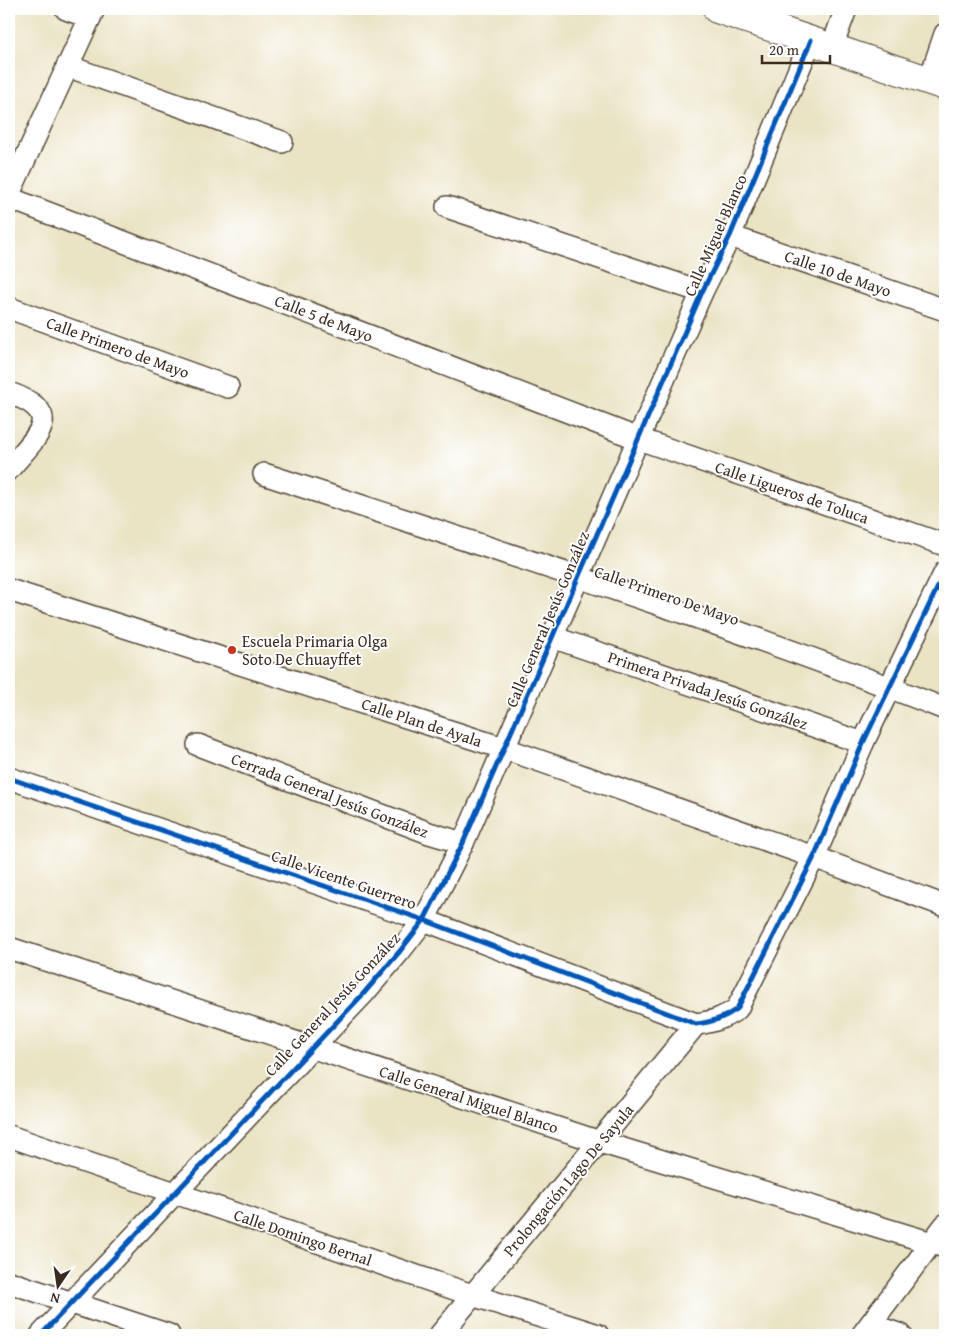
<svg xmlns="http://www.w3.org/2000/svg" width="954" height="1344" font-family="'Gentium Book Plus',serif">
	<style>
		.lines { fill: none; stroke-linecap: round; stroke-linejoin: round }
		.street-casing { stroke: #554637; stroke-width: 24 }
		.secondary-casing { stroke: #554637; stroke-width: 30 }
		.street { stroke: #fff; stroke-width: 21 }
		.secondary { stroke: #fff; stroke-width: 28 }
		.cycleway-casing { stroke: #fff; stroke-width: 8 }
		.cycleway { stroke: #0057b8; stroke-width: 5 }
		.poi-dot { fill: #c8321e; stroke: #fff; stroke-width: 2 }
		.labels { text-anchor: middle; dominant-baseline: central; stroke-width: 4; stroke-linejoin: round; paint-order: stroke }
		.street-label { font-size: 16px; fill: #3b2a1e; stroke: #fff }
		.poi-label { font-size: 16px; fill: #3b2a1e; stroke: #fff; text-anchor: start }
	</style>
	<rect width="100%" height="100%" fill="#fff"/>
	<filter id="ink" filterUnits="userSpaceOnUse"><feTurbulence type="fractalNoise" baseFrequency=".02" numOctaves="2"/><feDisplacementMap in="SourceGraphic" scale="10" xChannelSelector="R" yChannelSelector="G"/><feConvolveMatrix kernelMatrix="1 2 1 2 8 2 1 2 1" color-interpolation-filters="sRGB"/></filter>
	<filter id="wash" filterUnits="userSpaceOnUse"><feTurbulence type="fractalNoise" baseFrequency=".0096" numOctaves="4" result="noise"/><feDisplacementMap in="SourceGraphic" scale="20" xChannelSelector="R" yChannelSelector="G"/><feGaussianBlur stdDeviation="1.12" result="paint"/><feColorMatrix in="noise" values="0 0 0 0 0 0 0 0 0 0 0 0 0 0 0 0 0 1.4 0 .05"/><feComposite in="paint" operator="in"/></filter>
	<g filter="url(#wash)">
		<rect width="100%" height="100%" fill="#eae4c5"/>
	</g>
	<g filter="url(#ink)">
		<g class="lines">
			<defs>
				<g id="street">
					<polyline points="66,9 90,18"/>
					<polyline points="832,47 846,9"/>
					<polyline points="67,66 282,142"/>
					<polyline points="929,81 945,34"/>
					<polyline points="9,194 94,9"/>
					<polyline points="9,198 639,439 945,545"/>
					<polyline points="447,207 702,292"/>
					<polyline points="730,236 945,310"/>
					<polyline points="9,308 228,387"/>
					<path d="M 9,393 C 68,413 36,437 9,469"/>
					<path d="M 264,474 C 492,549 722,621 945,709"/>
					<polyline points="9,590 506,749 814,857 945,906"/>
					<polyline points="552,637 863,743"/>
					<polyline points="198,745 429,833 463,843"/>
					<path d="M 9,778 L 424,920 L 696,1024 C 713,1022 724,1018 737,1009 L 814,857 L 863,743 L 945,572"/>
					<polyline points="9,948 600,1142 945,1247"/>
					<polyline points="9,1136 472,1295 598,1335"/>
					<polyline points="9,1282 169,1335"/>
					<polyline points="871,1325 901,1335"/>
					<polyline points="41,1335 364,993 400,951 424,920 463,843 702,292 730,236 811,40"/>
					<polyline points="440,1335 696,1024"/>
					<polyline points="862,1335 945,1225"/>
				</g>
				<polyline id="secondary" points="717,9 945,86"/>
			</defs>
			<!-- street casing -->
			<use href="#street" class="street-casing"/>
			<!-- secondary casing -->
			<use href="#secondary" class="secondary-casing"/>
			<!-- street -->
			<use href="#street" class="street"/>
			<!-- secondary -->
			<use href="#secondary" class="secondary"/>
			<defs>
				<g id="cycleway">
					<path d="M 9,778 L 424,920 L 696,1024 C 713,1022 724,1018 737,1009 L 814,857 L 863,743 L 945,572"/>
					<polyline points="41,1335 364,993 400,951 424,920 463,843 702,292 730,236 811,40"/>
				</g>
			</defs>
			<!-- cycleway casing -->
			<use href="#cycleway" class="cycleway-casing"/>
			<!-- cycleway -->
			<use href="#cycleway" class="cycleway"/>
		</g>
	</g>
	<!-- markers -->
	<circle class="poi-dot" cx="232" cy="650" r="5"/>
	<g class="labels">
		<!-- street labels -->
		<g class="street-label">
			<text transform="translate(715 235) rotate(-66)">Calle Miguel Blanco</text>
			<text transform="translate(838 273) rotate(19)">Calle 10 de Mayo</text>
			<text transform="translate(324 318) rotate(21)">Calle 5 de Mayo</text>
			<text transform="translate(118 347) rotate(20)">Calle Primero de Mayo</text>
			<text transform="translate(792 492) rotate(19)">Calle Ligueros de Toluca</text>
			<text transform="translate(667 595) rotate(19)">Calle Primero De Mayo</text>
			<text transform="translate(547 619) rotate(-67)">Calle General Jesús González</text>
			<text transform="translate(708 690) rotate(19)">Primera Privada Jesús González</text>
			<text transform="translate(422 722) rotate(18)">Calle Plan de Ayala</text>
			<text transform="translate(330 795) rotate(21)">Cerrada General Jesús González</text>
			<text transform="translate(344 879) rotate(19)">Calle Vicente Guerrero</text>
			<text transform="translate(332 1004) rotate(-47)">Calle General Jesús González</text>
			<text transform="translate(469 1099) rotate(18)">Calle General Miguel Blanco</text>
			<text transform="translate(568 1180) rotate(-50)">Prolongación Lago De Sayula</text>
			<text transform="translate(303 1237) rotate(19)">Calle Domingo Bernal</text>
		</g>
		<!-- poi labels -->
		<g class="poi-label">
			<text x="242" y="641">Escuela Primaria Olga<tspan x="242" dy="18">Soto De Chuayffet</tspan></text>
		</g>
	</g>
	<!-- margin -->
	<rect width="954" height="1344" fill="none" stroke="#fff" stroke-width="30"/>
	<!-- north arrow -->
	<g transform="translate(58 1286) rotate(193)" stroke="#ffffff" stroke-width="4" paint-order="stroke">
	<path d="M0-4L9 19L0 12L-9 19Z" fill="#3b2a1e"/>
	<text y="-8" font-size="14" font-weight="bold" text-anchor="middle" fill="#3b2a1e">N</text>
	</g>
	<!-- scale -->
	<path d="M762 55v8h68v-8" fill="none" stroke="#3b2a1e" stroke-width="2.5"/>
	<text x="769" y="55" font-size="15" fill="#3b2a1e" stroke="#ffffff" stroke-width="4" paint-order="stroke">20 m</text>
</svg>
